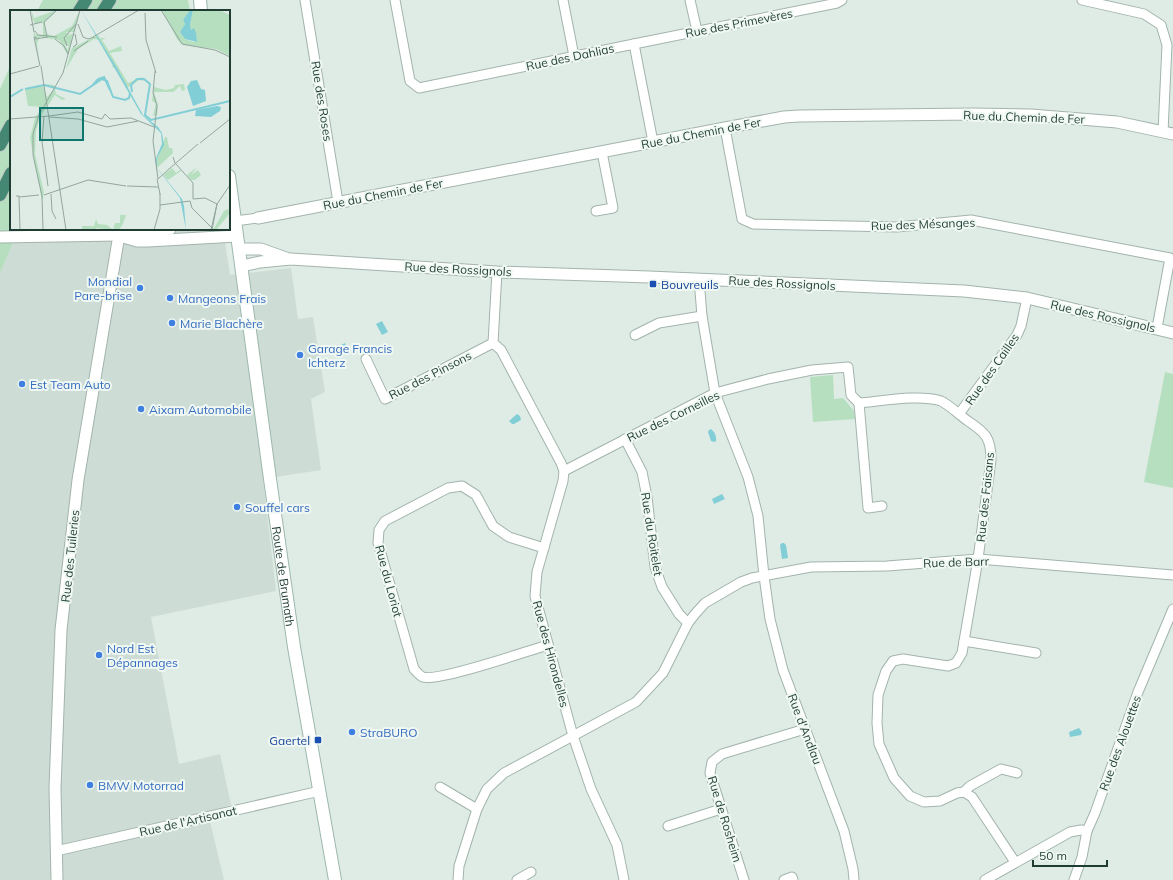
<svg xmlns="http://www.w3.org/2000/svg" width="1173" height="880" font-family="Mulish,sans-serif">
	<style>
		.built { fill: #cddcd4 }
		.green { fill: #b6dfbf }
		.water { fill: #82ced6 }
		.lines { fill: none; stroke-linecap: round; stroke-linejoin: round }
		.minor-casing { stroke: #a2b4ac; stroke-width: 11 }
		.tertiary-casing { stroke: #a2b4ac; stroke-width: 13 }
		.secondary-casing { stroke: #9db8ad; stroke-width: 14 }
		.trunk-casing { stroke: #c0c9c6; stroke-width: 14 }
		.minor { stroke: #fff; stroke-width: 9 }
		.tertiary { stroke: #fff; stroke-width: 11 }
		.secondary { stroke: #fff; stroke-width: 12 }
		.trunk { stroke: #448874; stroke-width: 12 }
		.transit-dot { fill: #1a4fb4; stroke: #f0f8f3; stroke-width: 1.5 }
		.shop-dot { fill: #3f7fe0; stroke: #f0f8f3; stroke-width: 1.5 }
		.labels { text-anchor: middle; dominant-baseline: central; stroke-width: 4; stroke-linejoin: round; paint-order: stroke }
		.street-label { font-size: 12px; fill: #1f3d33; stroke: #f0f8f3 }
		.shop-label { font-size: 12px; fill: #366cbe; stroke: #f0f8f3; text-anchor: start }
		.transit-label { font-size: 12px; fill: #164399; stroke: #f0f8f3; text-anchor: start }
		.inset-river { fill: none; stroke: #82ced6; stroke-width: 2 }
		.inset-road { fill: none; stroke: #92a69e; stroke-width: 1 }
		.view { fill: #0f766e; fill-opacity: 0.15; stroke: #0f766e; stroke-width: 2 }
		.inset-edge { fill: none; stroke: #1f3d33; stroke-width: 2 }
	</style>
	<rect width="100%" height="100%" fill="#dfece5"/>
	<!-- built -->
	<polygon class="built" points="19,229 223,229 230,275 291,268 298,319 313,317 325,392 311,399 321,470 263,479 276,591 151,617 179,764 220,754 231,805 208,813 224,880 0,880 0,273"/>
	<!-- green -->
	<g class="green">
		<polygon points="43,0 188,0 190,11 37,11"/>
		<polygon points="11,64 11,229 19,229 0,273 0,89"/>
		<polygon points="1165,372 1173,374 1173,488 1144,482"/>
		<polygon points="833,375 834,399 843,398 854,411 855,419 813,422 810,377"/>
	</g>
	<!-- water -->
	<g class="water">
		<polygon points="382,321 388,332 382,335 376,324"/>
		<polygon points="345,343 348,350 337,356 336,354 334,355 332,352 334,351 333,349"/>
		<polygon points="517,414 520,416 521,420 514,424 512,424 509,421"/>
		<path d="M 711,429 C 714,431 717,437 716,441 L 714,442 L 711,441 L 708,432 L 709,430 Z"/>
		<polygon points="722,494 725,499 714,504 712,499"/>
		<polygon points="782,543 784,543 786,545 788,558 782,559 780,545"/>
		<polygon points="1079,728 1082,732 1081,735 1070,737 1069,732"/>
	</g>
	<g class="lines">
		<defs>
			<g id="minor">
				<polyline points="305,0 338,202"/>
				<polyline points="395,0 410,81 419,88 634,44 653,142"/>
				<polyline points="563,0 574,56"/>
				<polyline points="690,0 697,31"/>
				<polyline points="1082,0 1144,14 1161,25 1167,45 1163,132"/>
				<polyline points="634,44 837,3 842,0"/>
				<polyline points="725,128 742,219 753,224 897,227 971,220 1170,258 1157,328"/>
				<polyline points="596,211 613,208 602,152"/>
				<polyline points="235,221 258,218"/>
				<polyline points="497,272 493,343 501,350 561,463 564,471 563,481 537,572 535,596 573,736 591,789 617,845 624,880"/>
				<polyline points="699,279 702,316 715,393 748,477 758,516 764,576 770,619 783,670 844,831 853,869 854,880"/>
				<polyline points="635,335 659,323 702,316"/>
				<polyline points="366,359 385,399 493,343"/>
				<path d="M 859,403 C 883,401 919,394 941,401 C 948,404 961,416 968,421 C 986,433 991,438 991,460 L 978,559 L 962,653 L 956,663 L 948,666 L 903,659 L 893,661 L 886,671 L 878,695 L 877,723 L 879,744 L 894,778 L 910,796 L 924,802 L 940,801 L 957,793 L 964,792 L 972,797 L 1015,862"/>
				<polyline points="859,403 868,508 882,506"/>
				<polyline points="959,414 1017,335 1021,326 1027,298"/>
				<polyline points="625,439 642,472 647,497 655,567 662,587 679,614 688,623"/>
				<polyline points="564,471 715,393 768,379 812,370 848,367 851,395 859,403"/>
				<path d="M 544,548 L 509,537 L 493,526 L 476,495 L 462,486 L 448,488 L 385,521 L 379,530 L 378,543 L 414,669 C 416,671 420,676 423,677 C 438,682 527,651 548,645"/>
				<polyline points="964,641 1036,653"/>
				<polyline points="440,787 477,809"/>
				<polyline points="964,792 970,786 1001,769 1017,773"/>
				<polyline points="668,826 721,809"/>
				<polyline points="56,851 320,791"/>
				<polyline points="458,880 459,866 477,809 487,789 504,773 636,702 663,673 688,623 695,614 705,603 741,582 752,578 811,567 887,566 978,559 1173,575"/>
				<polyline points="517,880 531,872"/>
				<polyline points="744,880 710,773 712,762 722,754 805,729"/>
				<polyline points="784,880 792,877 793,880"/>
				<polyline points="985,880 1070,832 1081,830 1087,831"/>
				<polyline points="1074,880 1082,857 1087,831 1095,813 1138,692 1173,609"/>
			</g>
			<g id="tertiary">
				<polyline points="258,218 725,128 784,117 799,116 973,114 1031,115 1117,122 1173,134"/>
				<polyline points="0,237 119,235 170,229"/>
				<polyline points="123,237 137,241 148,241 237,236"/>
				<polyline points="239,249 261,249 286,258"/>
				<polyline points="242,266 260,262 291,259 497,272 649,277 964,291 1027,298 1173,333"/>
				<polyline points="57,880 55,788 61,630 78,480 119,235"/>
			</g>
			<g id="secondary">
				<polyline points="200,0 201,11"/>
				<path id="s1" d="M 229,176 L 270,479 L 294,647 L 335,880"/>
			</g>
			<g id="trunk">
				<polyline points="79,11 86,0"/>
				<polyline points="103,11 110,0"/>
				<polyline points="0,145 11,125"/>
				<polyline points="0,195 11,173"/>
			</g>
		</defs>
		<!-- minor casing -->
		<use href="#minor" class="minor-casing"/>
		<!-- tertiary casing -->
		<use href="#tertiary" class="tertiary-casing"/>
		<!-- secondary casing -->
		<use href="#secondary" class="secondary-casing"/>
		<!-- trunk casing -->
		<use href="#trunk" class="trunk-casing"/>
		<!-- minor -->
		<use href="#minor" class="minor"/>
		<!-- tertiary -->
		<use href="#tertiary" class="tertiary"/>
		<!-- secondary -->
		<use href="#secondary" class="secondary"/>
		<!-- trunk -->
		<use href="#trunk" class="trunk"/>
	</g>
	<!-- markers -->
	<g class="transit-dot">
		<rect x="649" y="280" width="8" height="8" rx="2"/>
		<rect x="314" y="736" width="8" height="8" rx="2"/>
	</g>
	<g class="shop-dot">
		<circle cx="140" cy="288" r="4"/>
		<circle cx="170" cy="298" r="4"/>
		<circle cx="172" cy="323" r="4"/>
		<circle cx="300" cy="355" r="4"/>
		<circle cx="22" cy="384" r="4"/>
		<circle cx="141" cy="409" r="4"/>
		<circle cx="237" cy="507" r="4"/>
		<circle cx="99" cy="655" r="4"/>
		<circle cx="352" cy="732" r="4"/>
		<circle cx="90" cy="785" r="4"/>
	</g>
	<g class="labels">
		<!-- street labels -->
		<g class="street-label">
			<text transform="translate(739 23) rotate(-11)">Rue des Primevères</text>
			<text transform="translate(570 57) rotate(-12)">Rue des Dahlias</text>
			<text transform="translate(322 101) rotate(81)">Rue des Roses</text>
			<text transform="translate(1024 117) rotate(2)">Rue du Chemin de Fer</text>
			<text transform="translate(701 133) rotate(-11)">Rue du Chemin de Fer</text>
			<text transform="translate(383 194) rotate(-11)">Rue du Chemin de Fer</text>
			<text transform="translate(923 224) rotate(-2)">Rue des Mésanges</text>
			<text transform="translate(458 269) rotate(3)">Rue des Rossignols</text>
			<text transform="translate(782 283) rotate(3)">Rue des Rossignols</text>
			<text transform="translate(1103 316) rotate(13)">Rue des Rossignols</text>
			<text transform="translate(992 369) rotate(-55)">Rue des Cailles</text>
			<text transform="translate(430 375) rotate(-27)">Rue des Pinsons</text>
			<text transform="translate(673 416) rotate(-26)">Rue des Corneilles</text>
			<text transform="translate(985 497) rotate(-84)">Rue des Faisans</text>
			<text transform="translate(652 534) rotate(81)">Rue du Roitelet</text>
			<text transform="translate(70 556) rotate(-84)">Rue des Tuileries</text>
			<text transform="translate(956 562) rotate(-2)">Rue de Barr</text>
			<text stroke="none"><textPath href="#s1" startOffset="404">Route de Brumath</textPath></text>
			<text transform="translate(389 581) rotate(75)">Rue du Loriot</text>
			<text transform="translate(551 654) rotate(75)">Rue des Hirondelles</text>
			<text transform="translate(805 729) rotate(69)">Rue d'Andlau</text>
			<text transform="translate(1120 743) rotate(-70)">Rue des Alouettes</text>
			<text transform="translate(725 819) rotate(73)">Rue de Rosheim</text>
			<text transform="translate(188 821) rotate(-13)">Rue de l'Artisanat</text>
		</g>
		<!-- shop labels -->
		<g class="shop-label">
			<text x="132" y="281" text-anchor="end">Mondial<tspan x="132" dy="14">Pare-brise</tspan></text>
			<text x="178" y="298">Mangeons Frais</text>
			<text x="180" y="323">Marie Blachère</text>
			<text x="308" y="348">Garage Francis<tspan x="308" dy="14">Ichterz</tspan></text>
			<text x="30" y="384">Est Team Auto</text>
			<text x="149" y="409">Aixam Automobile</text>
			<text x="245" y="507">Souffel cars</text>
			<text x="107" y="648">Nord Est<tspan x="107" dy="14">Dépannages</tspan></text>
			<text x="360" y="732">StraBURO</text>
			<text x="98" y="785">BMW Motorrad</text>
		</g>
		<!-- transit labels -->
		<g class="transit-label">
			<text x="661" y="284">Bouvreuils</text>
			<text x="310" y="740" text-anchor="end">Gaertel</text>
		</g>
	</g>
	<!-- overview -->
	<g transform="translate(10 10)">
		<rect width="220" height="220" fill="#dfece5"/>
		<path d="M 21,0 L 24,8 L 47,0 L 34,13 L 36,24 L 44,26 L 62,16 L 70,0 L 64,22 L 58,22 L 55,23 L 60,23 L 57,26 L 64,23 L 60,37 L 54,34 L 58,40 L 58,37 L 60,38 L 58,45 L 49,30 L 30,27 L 27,33 L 28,43 L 30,55 L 25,29 L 28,28 L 27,27 L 24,28 L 23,15 L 25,24 L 28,25 L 33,25 L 33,15 L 32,12 L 25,14 L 23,9 L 23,12 ZM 152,0 L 180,0 L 173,10 L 175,14 L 170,22 L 175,29 L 183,32 L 187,31 L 184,19 L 181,21 L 180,15 L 183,0 L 209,0 L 220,5 L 220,46 L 206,39 L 173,35 L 167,29 ZM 88,25 L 90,28 L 96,28 L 92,30 L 99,41 L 111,36 L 112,41 L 100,43 L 118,73 L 132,67 L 136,71 L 129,70 L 117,78 L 105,58 L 102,57 L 103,55 L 89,30 L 84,29 L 68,39 L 56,59 L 62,38 ZM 34,74 L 44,75 L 46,84 L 56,89 L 52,90 L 45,85 L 31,106 L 26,120 L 25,144 L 34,183 L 32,190 L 20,128 L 25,108 L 32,97 L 18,96 L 15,79 L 33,76 L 37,87 L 44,79 ZM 174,74 L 175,80 L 172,81 L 170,76 L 163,82 L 144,82 L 148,95 L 147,105 L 143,106 L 146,93 L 142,91 L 144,77 L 156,80 L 164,78 L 165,75 ZM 155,127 L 157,127 L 159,138 L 162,138 L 163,143 L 147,158 L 147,148 ZM 187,157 L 181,165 L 188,160 L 191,165 L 185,170 L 181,170 L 177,165 ZM 162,158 L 166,163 L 170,160 L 171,161 L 158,170 L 153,165 ZM 218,199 L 220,203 L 206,220 L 203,220 L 214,201 ZM 84,205 L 84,216 L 86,209 L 88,214 L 97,215 L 103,220 L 86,218 L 86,220 L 72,220 L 72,216 L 84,216 ZM 110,205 L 116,205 L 113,214 L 109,220 L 103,220 L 105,213 L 110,213 Z" fill="#b6dfbf"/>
		<path d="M 71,0 L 107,58 L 133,105 L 148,117 L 152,123 L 154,135 L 147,148 L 147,158 L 172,189 L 174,196 L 176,220 L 170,188 L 146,157 L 146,148 L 152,134 L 151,123 L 131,104 ZM 180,0 L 183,0 L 180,15 L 181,20 L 184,18 L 186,23 L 187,32 L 175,29 L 170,22 L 175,14 L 173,10 ZM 187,70 L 191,79 L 195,80 L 196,91 L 183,96 L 177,77 L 181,71 ZM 207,96 L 211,97 L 210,101 L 201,107 L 185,106 L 186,100 Z" fill="#82ced6"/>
		<path class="inset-river" d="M 83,75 L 88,69 L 94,67 L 100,80M 15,79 L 34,75 L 70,84 L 92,69 L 97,71 L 103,87 L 115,90 L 119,88 L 120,83M 122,82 L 121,75 L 127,69 L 134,69 L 140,74 L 135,105 L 141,110 L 220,91M 0,87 L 13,79"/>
		<path class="inset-road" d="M 20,0 L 24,22M 151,0 L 172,34 L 205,40 L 220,47M 135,3 L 136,30 L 146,63M 34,12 L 37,26M 34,12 L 47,0M 68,14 L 73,27 L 78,29 L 84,27M 20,15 L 32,12M 25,21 L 28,25 L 47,27M 83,27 L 129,0M 27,28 L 24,27 L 30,56M 25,29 L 38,27M 45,29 L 54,36 L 58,44M 57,36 L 54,28 L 66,14M 63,37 L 67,34 L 65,24M 64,41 L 78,31M 31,56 L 56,220M 145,61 L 143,83 L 147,96 L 143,131 L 148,169M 0,64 L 29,56M 34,106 L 32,132 L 38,176M 39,106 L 68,102 L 92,109 L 95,104 L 100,109 L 121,108 L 144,117M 39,107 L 68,109 L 97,117 L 128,111M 0,109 L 39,106M 190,133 L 220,109M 163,147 L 165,153 L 183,173 L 183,189 L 195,188 L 207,194 L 202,220M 159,159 L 188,134M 147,169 L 150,184M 148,169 L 160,158M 117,176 L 148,177M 41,184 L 42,201 L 46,209M 34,185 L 78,170 L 116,176M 6,186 L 9,186 L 10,220M 9,187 L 29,185M 150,195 L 180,191 L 182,198 L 202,218M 33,220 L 32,186 L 23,145 L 23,124 L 29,105 L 53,63 L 70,0M 144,220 L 150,199 L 150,183M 201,220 L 207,194 L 220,175"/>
		<path class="view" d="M 30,98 L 73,98 L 73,130 L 30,130 Z"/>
		<rect width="220" height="220" class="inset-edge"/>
	</g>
	<!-- scale -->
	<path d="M1033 860v6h74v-6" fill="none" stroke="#1f3d33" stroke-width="2"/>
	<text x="1039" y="860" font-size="12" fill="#1f3d33" stroke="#f0f8f3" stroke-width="3" paint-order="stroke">50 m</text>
</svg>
